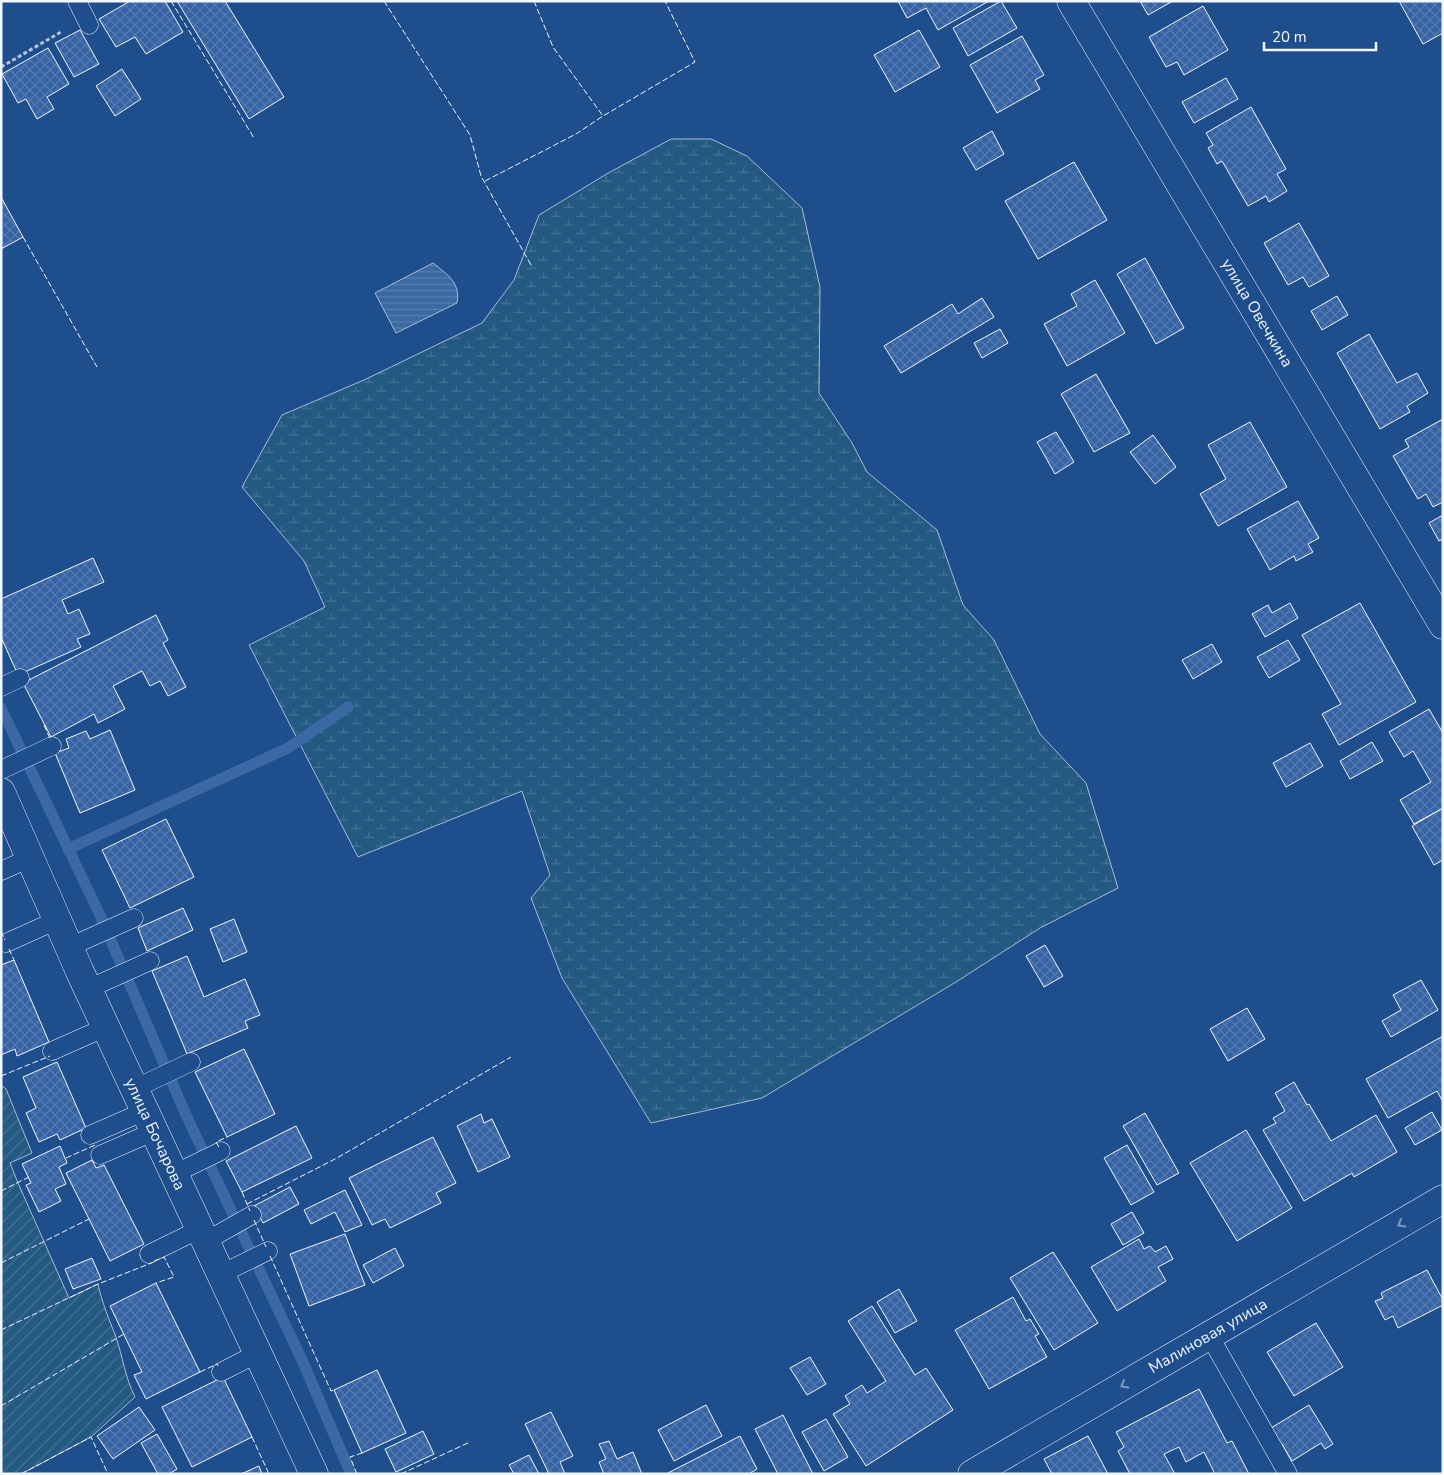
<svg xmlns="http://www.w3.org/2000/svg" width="1444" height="1475" font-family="'Nunito Sans',sans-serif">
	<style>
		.wetland { fill: url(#wetland-marsh); stroke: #a8bbd7 }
		.garden { fill: url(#garden-furrows); stroke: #a8bbd7 }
		.water { fill: url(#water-rules); stroke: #a8bbd7 }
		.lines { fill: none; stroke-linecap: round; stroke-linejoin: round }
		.stream { stroke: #3b69a3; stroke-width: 11 }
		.building { fill: url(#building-cross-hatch); stroke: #f2f6ff }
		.service-casing { stroke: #f2f6ff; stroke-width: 19 }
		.minor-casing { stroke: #f2f6ff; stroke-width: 29 }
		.path { stroke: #b3c4dc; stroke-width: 3; stroke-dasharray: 4 2.5; stroke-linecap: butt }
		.service { stroke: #1f4e8c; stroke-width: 18 }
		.minor { stroke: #1f4e8c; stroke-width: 28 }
		.fence { stroke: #f2f6ff; stroke-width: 1; stroke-dasharray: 6 2.5; stroke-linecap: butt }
		.oneway { stroke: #7e9ac0 }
		.labels { text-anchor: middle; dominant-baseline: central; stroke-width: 4; stroke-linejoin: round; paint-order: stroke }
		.street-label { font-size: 16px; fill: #f2f6ff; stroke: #1f4e8c }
	</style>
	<defs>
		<pattern id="wetland-marsh" width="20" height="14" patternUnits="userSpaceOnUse" patternTransform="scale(1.25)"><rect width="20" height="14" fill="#245a82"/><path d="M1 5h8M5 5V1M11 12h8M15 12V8" fill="none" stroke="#447295"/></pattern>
		<pattern id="garden-furrows" width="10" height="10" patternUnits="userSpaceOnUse" patternTransform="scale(1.25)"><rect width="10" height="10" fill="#245a82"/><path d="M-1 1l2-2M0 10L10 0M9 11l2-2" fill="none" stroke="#447295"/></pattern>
		<pattern id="water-rules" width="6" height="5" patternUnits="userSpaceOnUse" patternTransform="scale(1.25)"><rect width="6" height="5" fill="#3b69a3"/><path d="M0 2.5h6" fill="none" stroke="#587fb1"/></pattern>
		<pattern id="building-cross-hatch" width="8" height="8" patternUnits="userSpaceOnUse" patternTransform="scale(1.25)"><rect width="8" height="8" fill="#3563a3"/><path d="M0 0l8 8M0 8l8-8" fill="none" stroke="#537ab1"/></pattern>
	</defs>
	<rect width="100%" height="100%" fill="#1f4e8c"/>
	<!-- wetland -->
	<polygon class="wetland" points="671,139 711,139 747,156 802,208 820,287 819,393 852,443 867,472 937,530 963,605 994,640 1040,734 1086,783 1118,888 1040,928 956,982 762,1098 651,1123 562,978 531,898 550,875 522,791 358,857 249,645 325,607 304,561 242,487 282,415 364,380 482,323 514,280 539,215 610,172"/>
	<!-- garden -->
	<path class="garden" d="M 1,1085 L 6,1089 L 32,1153 L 10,1163 L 18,1183 L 69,1298 L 98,1284 C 102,1303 109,1319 116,1337 C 123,1358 125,1377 135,1397 L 91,1437 L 21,1474 L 1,1474 Z"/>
	<!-- water -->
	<path class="water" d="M 433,263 C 447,274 461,283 457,303 L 396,333 L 375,293 Z"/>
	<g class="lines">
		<!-- stream -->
		<g class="stream">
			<polyline points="1,708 100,915 186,1115 302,1360 351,1474"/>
			<polyline points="68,849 288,748 348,707"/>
		</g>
	</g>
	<!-- building -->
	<g class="building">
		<polygon points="130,1 165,1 183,32 146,54 135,37 116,47 99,19"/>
		<polygon points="177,1 225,1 284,97 249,119"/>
		<polygon points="898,1 989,1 938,30 926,8 907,18"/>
		<polygon points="1001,1 1017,28 968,56 953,28"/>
		<polygon points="1140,1 1173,1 1148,15"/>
		<polygon points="1399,1 1443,1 1443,33 1423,44"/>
		<polygon points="1203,6 1228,50 1184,75 1177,62 1166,67 1149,37"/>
		<polygon points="80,30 99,64 74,77 55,43"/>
		<polygon points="919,30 940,67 895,92 874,55"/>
		<polygon points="1022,36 1044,75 1035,80 1040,89 997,113 970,65"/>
		<polygon points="48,48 69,84 47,97 54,109 37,119 26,99 18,103 2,74"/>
		<polygon points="122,69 141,99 115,116 96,86"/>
		<polygon points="1226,78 1238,99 1194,123 1182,102"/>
		<polygon points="1251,107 1286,169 1277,174 1287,191 1269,202 1266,196 1248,206 1222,161 1217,164 1208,148 1213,145 1206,133"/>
		<polygon points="992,131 1004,154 976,170 963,148"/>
		<polygon points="1074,162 1107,220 1038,259 1005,201"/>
		<polygon points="1,197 23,237 1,249"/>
		<polygon points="1299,223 1329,276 1309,287 1303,277 1288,285 1264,243"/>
		<polygon points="1145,258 1184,328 1156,344 1117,274"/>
		<polygon points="1095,280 1125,333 1067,366 1044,324 1077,306 1071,294"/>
		<polygon points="1337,296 1348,315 1322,330 1311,311"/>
		<polygon points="982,298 994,317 901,373 884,346 952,304 958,314"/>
		<polygon points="1000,329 1008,343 982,358 974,343"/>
		<polygon points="1369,334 1397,383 1417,373 1428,393 1407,406 1410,412 1380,429 1337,353"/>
		<polygon points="1096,374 1130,433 1094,452 1061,394"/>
		<polygon points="1443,419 1443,502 1433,507 1426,494 1418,499 1393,456 1409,447 1405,440"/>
		<polygon points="1250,422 1287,487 1218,526 1200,494 1226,479 1208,445"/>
		<polygon points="1056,432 1074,462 1055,474 1037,442"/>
		<polygon points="1153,435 1176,467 1155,484 1130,452"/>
		<polygon points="1298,501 1319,538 1308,544 1313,552 1296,561 1294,556 1270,570 1247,529"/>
		<polygon points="1443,515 1443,539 1439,541 1429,523"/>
		<polygon points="93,558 104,582 62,600 68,614 79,609 90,634 77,639 81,647 18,675 1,637 1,599"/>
		<polygon points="1290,603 1298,618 1265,637 1252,614 1268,605 1272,613"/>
		<polygon points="1360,603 1416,702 1339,745 1322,714 1341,704 1302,635"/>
		<polygon points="156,615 168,640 163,643 186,687 168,696 160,681 150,686 142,671 113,686 125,709 98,723 94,714 51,737 23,683"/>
		<polygon points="1288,640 1300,660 1269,678 1257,657"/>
		<polygon points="1212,644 1222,662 1193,679 1182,660"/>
		<polygon points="1429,709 1443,733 1443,808 1414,824 1400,800 1431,782 1413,751 1404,757 1389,732"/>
		<polygon points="110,730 135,790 80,813 55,753 69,748 66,739 86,731 90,739"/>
		<polygon points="1372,742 1383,761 1350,779 1340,761"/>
		<polygon points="1310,743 1323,766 1286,787 1273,763"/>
		<polygon points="1443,808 1443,860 1434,865 1412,826"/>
		<polygon points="166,819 194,877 130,908 102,850"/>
		<polygon points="183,908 193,930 147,951 138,928"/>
		<polygon points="234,919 247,952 223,962 210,929"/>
		<polygon points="1045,945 1063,976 1044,987 1026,956"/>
		<polygon points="187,956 204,997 245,979 260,1015 245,1021 248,1028 187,1054 152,971"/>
		<polygon points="14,960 49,1042 17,1056 15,1049 1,1055 1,965"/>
		<polygon points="1421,980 1438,1010 1391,1037 1382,1021 1401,1010 1393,995"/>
		<polygon points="1247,1008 1265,1039 1228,1061 1210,1029"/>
		<polygon points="1443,1036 1443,1102 1437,1091 1388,1118 1366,1079"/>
		<polygon points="244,1049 275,1114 227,1137 195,1072"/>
		<polygon points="57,1062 86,1128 60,1140 57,1134 39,1142 26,1113 36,1108 23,1077"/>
		<polygon points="1294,1082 1307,1105 1309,1104 1331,1141 1376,1115 1397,1152 1354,1177 1352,1173 1304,1201 1263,1130 1276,1123 1273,1118 1285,1111 1275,1093"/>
		<polygon points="1432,1112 1442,1130 1415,1145 1405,1128"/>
		<polygon points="1145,1113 1179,1173 1157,1185 1123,1126"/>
		<polygon points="481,1114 484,1123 492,1119 510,1157 478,1172 457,1126"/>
		<polygon points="296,1126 312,1158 242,1192 226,1161"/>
		<polygon points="1246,1130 1292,1208 1237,1241 1190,1163"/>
		<polygon points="433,1137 456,1183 436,1193 441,1203 390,1228 385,1219 372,1225 349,1178"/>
		<polygon points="1127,1145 1154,1192 1131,1205 1104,1158"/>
		<polygon points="60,1146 67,1163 59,1167 66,1184 55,1189 61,1201 39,1212 26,1185 31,1183 22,1164"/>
		<polygon points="92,1160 96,1168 104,1165 144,1244 110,1261 66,1173"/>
		<polygon points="290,1187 299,1204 263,1223 254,1206"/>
		<polygon points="345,1190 362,1225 345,1232 335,1212 311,1224 304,1210"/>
		<polygon points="1132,1212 1144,1233 1123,1245 1111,1224"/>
		<polygon points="345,1234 365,1285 309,1306 290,1254"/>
		<polygon points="1139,1239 1144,1249 1150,1246 1155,1252 1166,1246 1173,1259 1158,1267 1166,1281 1117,1311 1091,1267"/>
		<polygon points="395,1248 404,1266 373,1283 363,1265"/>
		<polygon points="1053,1252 1098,1323 1054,1350 1010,1278"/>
		<polygon points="92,1258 101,1279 73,1289 65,1269"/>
		<polygon points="1427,1270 1443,1300 1443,1305 1398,1328 1393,1316 1385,1320 1375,1301 1383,1298 1381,1293"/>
		<polygon points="156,1283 200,1372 146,1399 134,1375 142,1372 110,1306"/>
		<polygon points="899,1289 917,1321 895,1333 877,1302"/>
		<polygon points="1013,1297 1026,1321 1030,1319 1039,1334 1035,1336 1047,1357 989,1389 955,1330"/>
		<polygon points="872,1306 915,1375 926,1368 953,1410 866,1466 833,1414 850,1404 845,1396 862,1385 867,1393 886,1381 848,1321"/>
		<polygon points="1316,1323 1343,1367 1294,1396 1267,1352"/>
		<polygon points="810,1357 826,1384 807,1395 790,1368"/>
		<polygon points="377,1370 406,1433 362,1453 334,1390"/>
		<polygon points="223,1377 252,1437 192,1467 162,1407"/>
		<polygon points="1199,1389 1227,1443 1232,1441 1249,1474 1215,1474 1204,1452 1186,1462 1179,1447 1164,1454 1175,1474 1130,1474 1118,1451 1124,1447 1116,1432"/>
		<polygon points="706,1405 722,1436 674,1461 658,1430"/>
		<polygon points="1309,1405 1333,1444 1325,1449 1321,1443 1292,1461 1282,1444 1276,1448 1266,1431"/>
		<polygon points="139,1407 155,1430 113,1459 97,1436"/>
		<polygon points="551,1412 573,1456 560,1462 565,1474 549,1474 525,1424"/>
		<polygon points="783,1415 813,1474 778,1474 755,1429"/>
		<polygon points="826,1419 848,1457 824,1471 802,1432"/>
		<polygon points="423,1431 434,1454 396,1472 385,1449"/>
		<polygon points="157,1434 177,1469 169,1474 158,1474 141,1443"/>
		<polygon points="740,1436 757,1469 749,1474 666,1474"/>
		<polygon points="1088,1436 1108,1474 1052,1474 1044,1459"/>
		<polygon points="609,1441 617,1459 633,1452 642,1474 604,1474 599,1462 606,1459 599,1444"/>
		<polygon points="529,1455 539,1474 514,1474 509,1465"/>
		<polygon points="259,1466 262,1474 241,1474"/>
	</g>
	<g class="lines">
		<defs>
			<g id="service">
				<polyline points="77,1 89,25"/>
				<polyline points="1,687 20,678"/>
				<polyline points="1,770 52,746"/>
				<polyline points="1,871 30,858"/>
				<polyline points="6,943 57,920"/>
				<polyline points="69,947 134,918"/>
				<polyline points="88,989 150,961"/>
				<polyline points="52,1051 106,1027"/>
				<polyline points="134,1089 191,1062"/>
				<polyline points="90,1135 145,1111"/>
				<polyline points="100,1155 155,1131"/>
				<polyline points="174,1174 221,1151"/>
				<polyline points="206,1241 252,1215"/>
				<polyline points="149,1254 200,1229"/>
				<polyline points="221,1274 268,1251"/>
				<polyline points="1209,1335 1288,1474"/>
				<polyline points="221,1372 258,1353"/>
			</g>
			<g id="minor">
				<polyline points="1071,1 1443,625"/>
				<polyline points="1,792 80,972 314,1474"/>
				<polyline points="972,1474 1443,1199"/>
			</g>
		</defs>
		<!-- service casing -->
		<use href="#service" class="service-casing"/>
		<!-- minor casing -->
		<use href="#minor" class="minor-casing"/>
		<!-- path -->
		<polyline class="path" points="1,67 61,32"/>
		<!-- service -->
		<use href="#service" class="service"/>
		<!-- minor -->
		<use href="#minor" class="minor"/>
		<!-- fence -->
		<g class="fence">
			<polyline points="171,1 254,138"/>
			<polyline points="384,1 470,135 481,176 531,265"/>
			<polyline points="534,1 553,47 603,116 695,62 665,1"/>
			<polyline points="485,181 576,134 603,116"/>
			<polyline points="23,237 97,367"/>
			<polyline points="44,725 51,741"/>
			<polyline points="1,931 5,940"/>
			<polyline points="9,949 14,960"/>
			<polyline points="1,1076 50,1056"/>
			<polyline points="219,1147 216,1142 227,1137"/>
			<polyline points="66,1158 95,1145"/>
			<polyline points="1,1191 29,1177"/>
			<polyline points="242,1192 250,1211"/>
			<polyline points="247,1204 337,1158 511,1057"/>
			<polyline points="254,1220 266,1247"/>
			<polyline points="270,1256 331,1391 334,1390"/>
			<polyline points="154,1261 164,1257 174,1277 156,1283"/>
			<polyline points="1,1263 89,1219"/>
			<polyline points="1,1330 98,1284 154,1262"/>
			<polyline points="200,1372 217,1364 218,1366"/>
			<polyline points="1,1406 124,1334"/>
			<polyline points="252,1437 269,1474"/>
			<polyline points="21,1474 91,1437 108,1474"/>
			<polyline points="357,1474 350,1457 362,1453"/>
			<polyline points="401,1474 470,1442"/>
		</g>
	</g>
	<!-- one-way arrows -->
	<defs><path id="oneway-chevron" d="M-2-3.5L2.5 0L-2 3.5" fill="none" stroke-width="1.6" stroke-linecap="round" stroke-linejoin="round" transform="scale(1.25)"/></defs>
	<g class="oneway">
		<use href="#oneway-chevron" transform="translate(1401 1224) rotate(150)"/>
		<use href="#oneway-chevron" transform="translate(1124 1385) rotate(150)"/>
	</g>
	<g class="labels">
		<!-- street labels -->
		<g class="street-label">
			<text transform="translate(1257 313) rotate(59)">улица Овечкина</text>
			<text transform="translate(155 1134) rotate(65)">улица Бочарова</text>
			<text transform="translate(1208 1336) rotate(-30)">Малиновая улица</text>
		</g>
	</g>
	<!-- border -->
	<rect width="1444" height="1475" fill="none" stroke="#f2f6ff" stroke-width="5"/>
	<!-- scale -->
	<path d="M1264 42v8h112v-8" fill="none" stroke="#f2f6ff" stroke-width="2.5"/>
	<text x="1272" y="42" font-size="15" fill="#f2f6ff" stroke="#1f4e8c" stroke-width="4" paint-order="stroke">20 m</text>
</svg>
